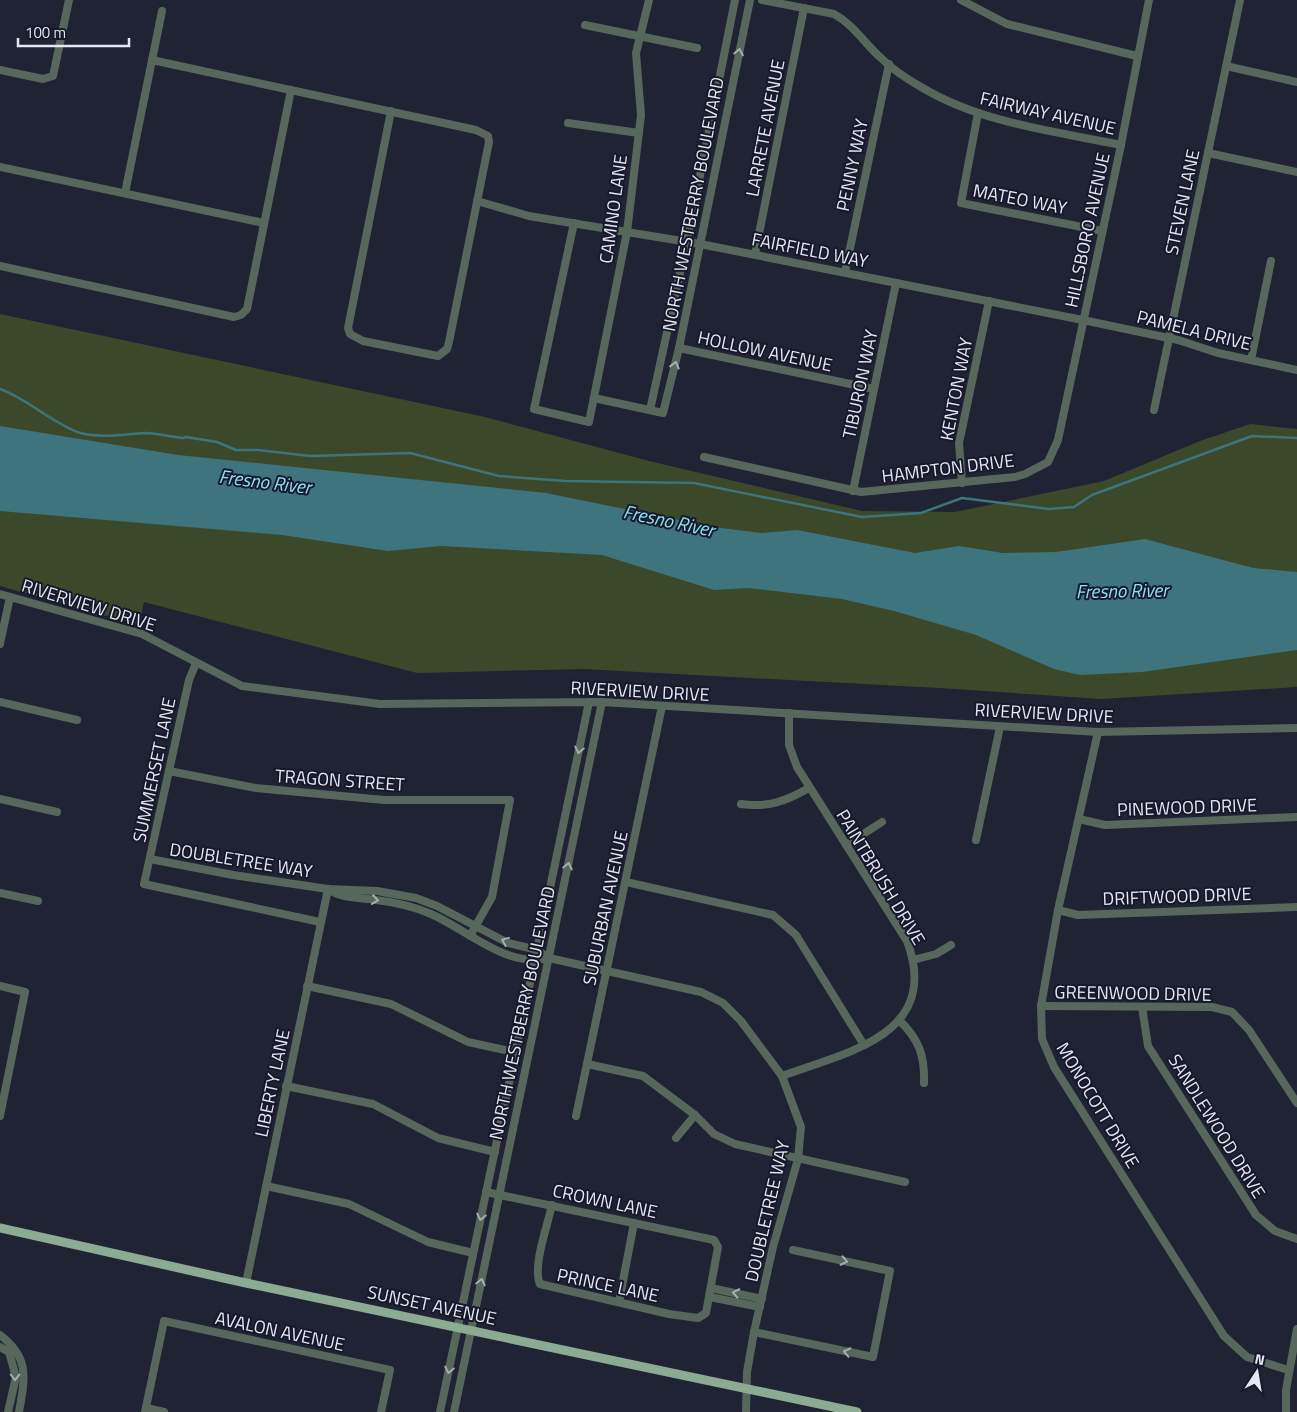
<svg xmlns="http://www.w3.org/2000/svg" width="1297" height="1412" font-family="'Titillium Web',sans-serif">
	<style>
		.green { fill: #3b492a }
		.water { fill: #3e747e }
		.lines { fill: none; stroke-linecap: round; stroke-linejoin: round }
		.stream { stroke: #3e747e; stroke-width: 2.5 }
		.minor { stroke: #58675b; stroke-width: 8 }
		.major { stroke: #8bab92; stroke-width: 9 }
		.oneway { stroke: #a6adaf }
		.labels { text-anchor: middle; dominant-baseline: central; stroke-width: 4; stroke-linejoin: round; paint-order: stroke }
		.street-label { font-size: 18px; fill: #e5e7f3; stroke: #17192a }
		.water-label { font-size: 19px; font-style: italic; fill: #89e4f3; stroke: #17192a }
	</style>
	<rect width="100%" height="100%" fill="#202334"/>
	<!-- green -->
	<polygon class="green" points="0,314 485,417 649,461 862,511 955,512 1104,481 1200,441 1250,424 1297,429 1297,687 1101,699 939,688 584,669 417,673 144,602 139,625 0,586"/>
	<!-- water -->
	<polygon class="water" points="0,426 178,455 546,493 713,527 761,533 797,530 915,553 959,546 1003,553 1056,552 1145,539 1253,568 1297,572 1297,650 1142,672 1080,675 1054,669 976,635 894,611 842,599 749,588 714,590 602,555 441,546 388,551 282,535 0,511"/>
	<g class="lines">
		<!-- stream -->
		<path class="stream" d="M 0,389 C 27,399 50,421 77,432 C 98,439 124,434 145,433 C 158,433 171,437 183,438 L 186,437 L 217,442 L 236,450 L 258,450 L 310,456 L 410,453 L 499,476 L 565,481 L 694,483 L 862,517 L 921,513 L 962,498 L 1049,509 L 1074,507 L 1092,495 L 1252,436 L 1297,438"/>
		<!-- minor -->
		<g class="minor">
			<path d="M 762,0 L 834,14 C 854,25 864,43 881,58 C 892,69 907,79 921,87 C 981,123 1053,131 1121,145"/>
			<polyline points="961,0 1007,24 1137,56"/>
			<polyline points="585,25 697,48"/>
			<polyline points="152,60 476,130 488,136 489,142 449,342 447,349 438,356 363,341 350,334 348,328 391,111"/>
			<polyline points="1226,66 1297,82"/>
			<polyline points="0,70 43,79 53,76 69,0"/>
			<polyline points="978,113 961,203 1102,231"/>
			<polyline points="568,123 639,133"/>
			<polyline points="1208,153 1297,172"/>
			<polyline points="0,167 264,223"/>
			<polyline points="125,193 162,11"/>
			<polyline points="477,201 529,216 700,244 1083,320 1178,340 1218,353 1297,370"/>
			<polyline points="574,223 534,409 589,422 627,232 641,115 636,53 649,0"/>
			<polyline points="755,254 804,8"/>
			<polyline points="0,266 234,317 241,315 247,309 291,90"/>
			<polyline points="845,272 889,64"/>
			<polyline points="679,348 874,389"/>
			<polyline points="1251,360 1271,261"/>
			<polyline points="594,398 663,413 679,348 750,0"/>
			<polyline points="650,410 687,241 735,0"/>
			<polyline points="1154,410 1240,0"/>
			<polyline points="704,457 861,492 1015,477 1025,474 1048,462 1058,440 1121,145 1149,0"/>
			<polyline points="962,483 959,443 989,301"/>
			<polyline points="853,491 896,283"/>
			<polyline points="0,594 142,634 242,686 380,704 602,702 1098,732 1297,728"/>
			<polyline points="0,644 10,597"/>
			<polyline points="196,663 189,680 144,884 320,922"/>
			<polyline points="0,702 77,720"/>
			<polyline points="1098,732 1058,910 1041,1006 1042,1039 1054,1067 1224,1336 1247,1357 1288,1370"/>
			<polyline points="169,771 256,788 384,800 510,800 492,897 470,936"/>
			<polyline points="0,799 57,812"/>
			<path d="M 741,804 C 768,808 786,801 809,788"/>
			<polyline points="1079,819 1105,825 1297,817"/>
			<polyline points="976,840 1000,727"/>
			<polyline points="846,845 882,822"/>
			<polyline points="150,859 233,875 328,889 377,891 416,898 437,906 508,943 537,950 549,958 701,992 723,1003 741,1021 782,1076 801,1127 798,1159 773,1247 754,1332 747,1372 746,1412"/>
			<polyline points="626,882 773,915 796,935 864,1045"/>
			<path d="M 328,889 C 342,899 359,897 376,900 C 394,902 413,906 431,914 C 468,930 505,968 549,958"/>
			<polyline points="0,893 38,901"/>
			<polyline points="1058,910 1078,915 1297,907"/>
			<polyline points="913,960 936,954 951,945"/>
			<polyline points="0,986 25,992 0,1116"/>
			<polyline points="307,986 391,1004 468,1042 514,1052"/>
			<polyline points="1041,1006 1212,1007 1232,1012 1249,1030 1297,1103"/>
			<polyline points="1142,1007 1148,1046 1256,1215 1275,1231 1297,1239"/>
			<path d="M 899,1020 C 919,1039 925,1056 924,1083"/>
			<polyline points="587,1064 643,1076 695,1115 714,1134 735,1144 905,1182"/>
			<path d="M 782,1076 C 847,1052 942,1035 907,941 L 797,767 L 789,745 L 789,713"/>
			<polyline points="286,1086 373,1104 438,1138 495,1152"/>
			<polyline points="576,1116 662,706"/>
			<polyline points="676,1138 695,1115"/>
			<polyline points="266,1186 349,1204 428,1242 473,1253"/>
			<path d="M 486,1192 L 714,1240 L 718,1247 L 706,1313 L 698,1318 L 669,1314 L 540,1284 C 532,1267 548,1224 552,1205"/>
			<polyline points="246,1283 328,889"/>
			<polyline points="711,1288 762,1299"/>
			<polyline points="710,1297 760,1307"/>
			<polyline points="619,1302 634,1223"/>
			<polyline points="754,1332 873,1357 890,1271 793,1250"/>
			<path d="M 0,1335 C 30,1358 25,1378 19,1412"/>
			<polyline points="0,1347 9,1352 16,1377 8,1412"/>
			<polyline points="146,1408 164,1412"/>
			<polyline points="145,1412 164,1321 390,1370 381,1412"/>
			<polyline points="440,1412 589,702"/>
			<polyline points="454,1412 602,702"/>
			<polyline points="1286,1412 1286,1390 1297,1329"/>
		</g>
		<!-- major -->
		<polyline class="major" points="0,1228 246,1283 857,1412"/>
	</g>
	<!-- one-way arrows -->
	<defs><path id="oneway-chevron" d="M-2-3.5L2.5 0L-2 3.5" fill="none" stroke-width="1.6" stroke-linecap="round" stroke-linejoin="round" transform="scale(1.25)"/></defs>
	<g class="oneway">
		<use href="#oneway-chevron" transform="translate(739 52) rotate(-79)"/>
		<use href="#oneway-chevron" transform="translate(675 365) rotate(-76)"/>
		<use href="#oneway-chevron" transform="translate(579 750) rotate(102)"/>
		<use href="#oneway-chevron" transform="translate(568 866) rotate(-78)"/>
		<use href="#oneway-chevron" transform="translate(375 900) rotate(8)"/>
		<use href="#oneway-chevron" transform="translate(505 941) rotate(-158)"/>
		<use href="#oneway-chevron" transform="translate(481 1217) rotate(102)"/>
		<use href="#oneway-chevron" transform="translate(844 1261) rotate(12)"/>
		<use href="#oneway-chevron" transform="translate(481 1282) rotate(-77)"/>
		<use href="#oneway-chevron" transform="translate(736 1293) rotate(-168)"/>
		<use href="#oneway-chevron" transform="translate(847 1352) rotate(-168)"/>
		<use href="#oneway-chevron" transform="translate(449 1370) rotate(102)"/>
		<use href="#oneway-chevron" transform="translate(15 1377) rotate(90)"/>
	</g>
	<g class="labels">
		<!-- street labels -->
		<g class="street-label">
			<text transform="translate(1048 113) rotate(13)">FAIRWAY AVENUE</text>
			<text transform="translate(765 128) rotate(-79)">LARRETE AVENUE</text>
			<text transform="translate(852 165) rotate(-78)">PENNY WAY</text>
			<text transform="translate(1020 199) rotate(11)">MATEO WAY</text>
			<text transform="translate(1182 202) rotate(-78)">STEVEN LANE</text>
			<text transform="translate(693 204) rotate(-79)">NORTH WESTBERRY BOULEVARD</text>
			<text transform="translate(613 209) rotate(-82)">CAMINO LANE</text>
			<text transform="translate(1087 230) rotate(-78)">HILLSBORO AVENUE</text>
			<text transform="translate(810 250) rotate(11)">FAIRFIELD WAY</text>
			<text transform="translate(1194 330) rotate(14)">PAMELA DRIVE</text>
			<text transform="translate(765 351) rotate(12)">HOLLOW AVENUE</text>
			<text transform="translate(860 384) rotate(-78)">TIBURON WAY</text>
			<text transform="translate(956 389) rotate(-79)">KENTON WAY</text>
			<text transform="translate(948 468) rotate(-7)">HAMPTON DRIVE</text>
			<text transform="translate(89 605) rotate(17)">RIVERVIEW DRIVE</text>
			<text transform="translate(640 691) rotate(3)">RIVERVIEW DRIVE</text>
			<text transform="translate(1044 713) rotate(3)">RIVERVIEW DRIVE</text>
			<text transform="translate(154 770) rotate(-78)">SUMMERSET LANE</text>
			<text transform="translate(340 780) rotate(4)">TRAGON STREET</text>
			<text transform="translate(1187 807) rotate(-2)">PINEWOOD DRIVE</text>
			<text transform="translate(241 860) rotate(9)">DOUBLETREE WAY</text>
			<text transform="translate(881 877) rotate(59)">PAINTBRUSH DRIVE</text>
			<text transform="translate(1177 896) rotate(-2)">DRIFTWOOD DRIVE</text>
			<text transform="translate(605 908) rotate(-78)">SUBURBAN AVENUE</text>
			<text transform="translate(1133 993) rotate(1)">GREENWOOD DRIVE</text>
			<text transform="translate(522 1013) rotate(-78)">NORTH WESTBERRY BOULEVARD</text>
			<text transform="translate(272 1083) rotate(-78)">LIBERTY LANE</text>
			<text transform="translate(1098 1105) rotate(59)">MONOCOTT DRIVE</text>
			<text transform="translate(1217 1126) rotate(58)">SANDLEWOOD DRIVE</text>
			<text transform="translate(605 1201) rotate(12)">CROWN LANE</text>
			<text transform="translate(767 1211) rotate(-77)">DOUBLETREE WAY</text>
			<text transform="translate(608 1285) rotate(12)">PRINCE LANE</text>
			<text transform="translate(432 1305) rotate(12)">SUNSET AVENUE</text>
			<text transform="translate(280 1331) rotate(12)">AVALON AVENUE</text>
		</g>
		<!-- water labels -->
		<g class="water-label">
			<text transform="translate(265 481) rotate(7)">Fresno River</text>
			<text transform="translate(669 520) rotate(12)">Fresno River</text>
			<text transform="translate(1122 590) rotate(-1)">Fresno River</text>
		</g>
	</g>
	<!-- north arrow -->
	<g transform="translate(1257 1372) rotate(12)" stroke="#17192a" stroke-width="4" paint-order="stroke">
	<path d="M0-4L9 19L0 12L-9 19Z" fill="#e5e7f3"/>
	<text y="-8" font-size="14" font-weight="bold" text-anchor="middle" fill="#e5e7f3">N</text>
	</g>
	<!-- scale -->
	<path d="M18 38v8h111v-8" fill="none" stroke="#e5e7f3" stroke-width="2.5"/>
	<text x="25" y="38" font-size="15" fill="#e5e7f3" stroke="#17192a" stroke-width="4" paint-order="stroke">100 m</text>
</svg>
